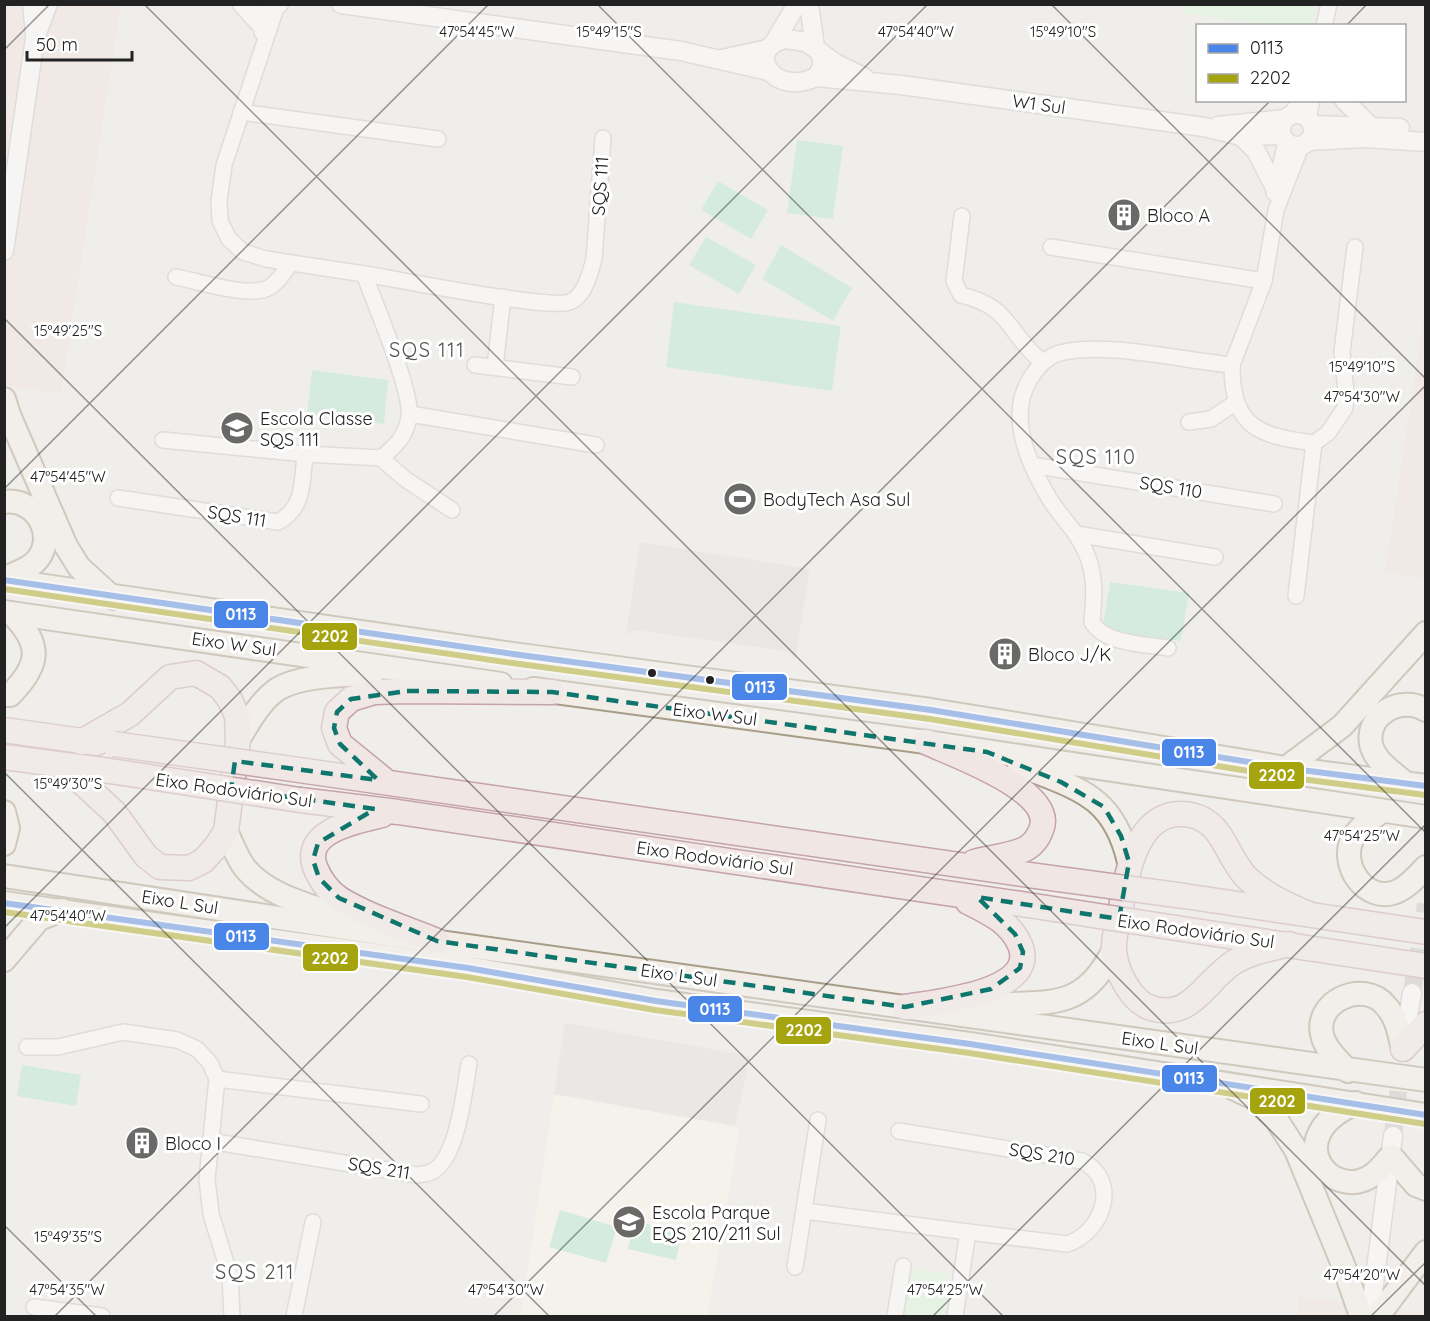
<svg xmlns="http://www.w3.org/2000/svg" width="1430" height="1321" font-family="Quicksand,sans-serif">
	<style>
		.commercial { fill: #f1e3e1 }
		.education { fill: #f8f7e8 }
		.park { fill: #daf5da }
		.pitch { fill: #b7e6d2 }
		.parking { fill: #e0dfde }
		.lines { fill: none; stroke-linecap: round; stroke-linejoin: round }
		.tertiary-tunnel { stroke: #c7c5c3; stroke-width: 18; stroke-dasharray: 18 9; stroke-linecap: butt }
		.minor-casing { stroke: #c9c8c7; stroke-width: 18 }
		.tertiary-casing { stroke: #c9c8c7; stroke-width: 21 }
		.primary-casing { stroke: #a79c86; stroke-width: 26 }
		.trunk-casing { stroke: #c5a2ac; stroke-width: 27 }
		.minor { stroke: #fdfcfc; stroke-width: 15 }
		.tertiary { stroke: #fdfcfc; stroke-width: 18 }
		.primary { stroke: #f3ede7; stroke-width: 22 }
		.trunk { stroke: #f0e6e4; stroke-width: 24 }
		.trunk-bridge-casing { stroke: #c5a2ac; stroke-width: 27; stroke-linecap: butt }
		.trunk-bridge { stroke: #f0e6e4; stroke-width: 24 }
		.bus-1-casing { stroke: #fff; stroke-width: 10 }
		.bus-2-casing { stroke: #fff; stroke-width: 10 }
		.bus-1 { stroke: #4986e7; stroke-width: 6 }
		.bus-2 { stroke: #a6a40e; stroke-width: 6 }
		.marked { fill: none; stroke: #0f766e; stroke-width: 4.5; stroke-dasharray: 12 8; stroke-linejoin: round }
		.ticks { fill: none; stroke: #222; stroke-width: 1.5; stroke-opacity: 0.45 }
		.bus-dot { fill: #222; stroke: #fff; stroke-width: 2 }
		.labels { text-anchor: middle; dominant-baseline: central; stroke-width: 6; stroke-linejoin: round; paint-order: stroke }
		.street-label { font-size: 18px; fill: #222; stroke: #fff }
		.poi-label { font-size: 18px; fill: #222; stroke: #fff; text-anchor: start }
		.neighbourhood-label { font-size: 20px; letter-spacing: 1.5px; fill: #555; stroke: #fff }
		.ticks-label { font-size: 15px; text-anchor: middle; fill: #222; stroke: #fff; stroke-width: 6; stroke-linejoin: round; paint-order: stroke }
		.line-badge { stroke: #fff; stroke-width: 2 }
		.badge-label { font-size: 16px; text-anchor: middle; font-weight: bold; fill: #fff }
	</style>
	<rect width="100%" height="100%" fill="#f0eeeb"/>
	<!-- commercial -->
	<g class="commercial">
		<polygon points="4,5 121,5 61,394 5,385"/>
		<polygon points="1425,308 1425,579 1385,572"/>
		<polygon points="1299,1296 1424,1314 1424,1316 1296,1316"/>
	</g>
	<!-- education -->
	<polygon class="education" points="554,1094 740,1127 707,1316 521,1316"/>
	<!-- park -->
	<g class="park">
		<polygon points="1186,5 1186,4 1316,5 1313,26 1265,25 1184,13"/>
		<polygon points="909,1268 950,1275 944,1316 901,1316"/>
	</g>
	<!-- pitch -->
	<g class="pitch">
		<polygon points="797,140 843,146 833,219 787,213"/>
		<polygon points="718,181 768,210 751,239 701,210"/>
		<polygon points="706,237 756,265 739,294 689,265"/>
		<polygon points="781,245 852,288 833,321 762,279"/>
		<polygon points="674,302 841,326 832,391 666,367"/>
		<polygon points="312,370 388,380 384,424 307,414"/>
		<polygon points="1110,582 1189,593 1181,641 1102,630"/>
		<polygon points="22,1065 81,1075 76,1106 17,1096"/>
		<polygon points="560,1210 617,1227 606,1263 549,1247"/>
		<polygon points="634,1221 682,1232 676,1260 628,1249"/>
	</g>
	<!-- parking -->
	<g class="parking">
		<polygon points="640,542 810,569 795,661 790,653 784,651 635,630 626,634"/>
		<polygon points="565,1023 750,1056 735,1126 554,1094"/>
	</g>
	<g class="lines">
		<!-- tertiary-tunnel -->
		<g class="tertiary-tunnel">
			<polyline points="1412,993 1426,904"/>
			<polyline points="1393,1136 1402,1060"/>
		</g>
		<defs>
			<g id="minor">
				<path d="M 277,5 L 224,165 L 219,201 L 220,221 L 229,239 L 243,252 L 266,259 L 364,274 C 374,302 413,392 409,417 C 406,436 396,446 381,458"/>
				<polyline points="1324,26 1329,4"/>
				<polyline points="262,32 264,4"/>
				<polyline points="241,112 438,139"/>
				<polyline points="1292,115 1299,100"/>
				<polyline points="1308,119 1312,100"/>
				<polyline points="1274,193 1286,142"/>
				<path d="M 962,216 L 954,281 L 961,295 C 1012,307 1006,332 1042,362"/>
				<polyline points="1051,247 1264,281"/>
				<path d="M 364,274 C 397,279 548,310 570,302 C 585,296 590,273 594,259 L 603,138"/>
				<path d="M 176,277 C 198,281 248,298 268,288 C 278,283 284,272 290,264"/>
				<polyline points="475,365 572,377"/>
				<path d="M 1232,365 C 1232,427 1258,436 1314,443 L 1328,433 L 1345,408 L 1346,392 L 1342,352 L 1355,247"/>
				<polyline points="495,366 503,297"/>
				<polyline points="410,414 596,445"/>
				<polyline points="1189,422 1211,419 1235,403"/>
				<polyline points="305,454 381,458 405,479 452,510"/>
				<polyline points="1032,465 1274,504"/>
				<path d="M 118,498 L 278,522 C 305,508 302,480 305,454 L 163,440"/>
				<polyline points="1076,534 1215,557"/>
				<polyline points="1296,596 1314,443"/>
				<path d="M 1168,648 C 1145,644 1104,644 1092,622 C 1094,600 1096,576 1087,555 C 1079,533 1061,518 1049,498 C 1029,465 1007,416 1030,379 C 1039,365 1048,355 1064,352 C 1106,342 1187,361 1232,365 L 1264,281 L 1276,210 L 1301,146"/>
				<polyline points="27,1047 58,1047 123,1032 177,1040 197,1049 210,1063 217,1079 207,1179 211,1214 230,1276 232,1316"/>
				<polyline points="217,1079 421,1104"/>
				<path d="M 899,1131 L 1082,1161 C 1121,1180 1103,1233 1067,1244 L 968,1232"/>
				<path d="M 210,1141 L 417,1175 C 422,1174 427,1174 431,1172 C 458,1160 464,1091 469,1064"/>
				<polyline points="805,1211 968,1232 955,1316"/>
				<polyline points="795,1267 818,1120"/>
				<polyline points="34,1307 102,1316"/>
				<polyline points="294,1316 313,1222"/>
				<polyline points="895,1316 903,1266"/>
			</g>
			<g id="tertiary">
				<polyline points="32,4 35,33"/>
				<polyline points="242,4 262,26"/>
				<polyline points="273,4 279,4"/>
				<polyline points="341,4 681,51 768,71"/>
				<polyline points="809,4 815,47"/>
				<path d="M 786,39 L 806,42 L 820,52 L 823,66 L 816,77 C 772,98 743,48 786,39 Z"/>
				<polyline points="775,41 797,4"/>
				<polyline points="820,52 835,63 864,77"/>
				<polyline points="722,59 768,49"/>
				<polyline points="816,77 901,85 1204,127 1241,136 1281,135"/>
				<polyline points="1344,100 1369,125"/>
				<circle cx="1297" cy="130" r="16"/>
				<polyline points="1312,125 1400,128"/>
				<polyline points="1218,126 1285,119"/>
				<polyline points="1241,136 1256,151 1274,186"/>
				<polyline points="1308,141 1365,138 1426,142"/>
				<polyline points="4,251 35,38 48,4"/>
				<polyline points="1403,1046 1412,993"/>
				<polyline points="1370,1316 1393,1136"/>
			</g>
			<g id="primary">
				<polyline points="4,399 9,415 66,546 79,567 113,598"/>
				<path d="M 4,502 C 38,497 59,540 34,563 C 26,570 15,574 4,578"/>
				<polyline points="4,580 513,654 931,710 1286,768 1426,786"/>
				<polyline points="4,612 501,684"/>
				<polyline points="533,689 926,742 1426,817"/>
				<path d="M 4,695 L 10,695 C 41,664 42,644 11,613"/>
				<path d="M 238,740 C 248,724 259,703 275,691 C 297,675 345,675 372,674"/>
				<path d="M 1019,765 C 1077,789 1113,794 1129,862"/>
				<polyline points="1286,768 1342,726 1426,633"/>
				<path d="M 1405,783 C 1393,772 1375,762 1371,744 C 1366,714 1401,695 1426,710"/>
				<path d="M 1382,811 C 1373,818 1360,826 1354,836 C 1337,863 1366,906 1398,891 C 1409,886 1417,876 1426,867"/>
				<polyline points="4,812 8,828 4,844"/>
				<path d="M 226,831 C 232,843 237,858 245,868 C 268,897 316,907 349,919"/>
				<polyline points="4,876 390,935 1426,1080"/>
				<polyline points="4,903 468,968 656,1001 970,1044 1426,1115"/>
				<polyline points="4,960 39,919 62,910"/>
				<path d="M 973,1008 C 1038,996 1079,1021 1114,949"/>
				<path d="M 1348,1071 C 1339,1061 1327,1051 1323,1038 C 1311,1002 1364,978 1386,1006 C 1397,1018 1399,1033 1403,1049"/>
				<polyline points="1233,1088 1254,1098 1276,1119 1296,1150 1344,1267 1361,1316"/>
				<path d="M 1356,1103 C 1278,1137 1331,1202 1371,1176 C 1379,1171 1385,1162 1391,1156 L 1416,1185 L 1426,1189"/>
				<polyline points="1378,1316 1426,1252"/>
			</g>
			<g id="trunk">
				<polyline points="4,730 97,743"/>
				<path d="M 926,742 C 953,755 1058,791 1041,830 C 1038,838 1032,846 1023,850 C 1008,856 990,858 974,862"/>
				<polyline points="4,757 110,771"/>
				<polyline points="63,765 114,812 146,856 160,867 189,868 203,861 215,848 226,831 238,740 237,716 230,700 220,687 196,673 170,677 130,714 81,742"/>
				<polyline points="306,771 1029,875"/>
				<polyline points="383,779 340,744 334,728 337,712 351,699 374,692 407,691 552,692"/>
				<polyline points="300,800 398,812 1028,905"/>
				<path d="M 382,815 C 358,821 302,830 315,867 C 320,879 329,892 340,899 C 369,917 406,928 437,941"/>
				<polyline points="1184,896 1426,932"/>
				<polyline points="1176,928 1426,966"/>
				<path d="M 1289,944 C 1270,949 1249,952 1233,963 C 1205,981 1191,1021 1151,1008 C 1130,1001 1115,969 1114,949 C 1113,936 1119,921 1121,908 C 1127,871 1138,805 1191,815 C 1224,822 1226,857 1247,878 C 1265,895 1287,905 1309,914"/>
				<path d="M 905,1007 C 934,1002 1040,993 1020,945 C 1010,922 990,913 968,902"/>
				<polyline points="1403,1049 1426,1024"/>
			</g>
		</defs>
		<!-- minor casing -->
		<use href="#minor" class="minor-casing"/>
		<!-- tertiary casing -->
		<use href="#tertiary" class="tertiary-casing"/>
		<!-- primary casing -->
		<use href="#primary" class="primary-casing"/>
		<!-- trunk casing -->
		<use href="#trunk" class="trunk-casing"/>
		<!-- minor -->
		<use href="#minor" class="minor"/>
		<!-- tertiary -->
		<use href="#tertiary" class="tertiary"/>
		<!-- primary -->
		<use href="#primary" class="primary"/>
		<!-- trunk -->
		<use href="#trunk" class="trunk"/>
		<defs>
			<g id="trunk-bridge">
				<polyline points="114,744 306,771"/>
				<polyline points="110,771 300,800"/>
				<polyline points="1029,875 1184,896"/>
				<polyline points="1028,905 1176,928"/>
			</g>
		</defs>
		<!-- trunk-bridge casing -->
		<use href="#trunk-bridge" class="trunk-bridge-casing"/>
		<!-- trunk-bridge -->
		<use href="#trunk-bridge" class="trunk-bridge"/>
		<defs>
			<g id="bus-1">
				<polyline points="4,580 513,654 931,710 1286,768 1426,786"/>
				<polyline points="4,903 468,968 656,1001 970,1044 1426,1115"/>
			</g>
			<g id="bus-2">
				<polyline points="4,589 512,663 930,719 1285,777 1425,795"/>
				<polyline points="4,912 467,977 655,1010 969,1053 1425,1124"/>
			</g>
		</defs>
		<!-- bus-1 casing -->
		<use href="#bus-1" class="bus-1-casing"/>
		<!-- bus-2 casing -->
		<use href="#bus-2" class="bus-2-casing"/>
		<!-- bus-1 -->
		<use href="#bus-1" class="bus-1"/>
		<!-- bus-2 -->
		<use href="#bus-2" class="bus-2"/>
	</g>
	<!-- marked area -->
	<path d="M0 0H1430V1321H0ZM 407,691 L 552,692 L 987,752 L 1061,782 L 1104,807 L 1121,836 L 1129,862 L 1119,919 L 977,897 L 1015,934 L 1023,952 L 1020,968 L 991,989 L 905,1007 L 437,941 L 339,898 L 319,878 L 313,860 L 318,843 L 375,809 L 231,789 L 235,761 L 378,780 L 340,744 L 334,728 L 337,712 L 351,699 Z" fill="#f0eeeb" fill-opacity=".55" fill-rule="evenodd"/>
	<path class="marked" d="M 407,691 L 552,692 L 987,752 L 1061,782 L 1104,807 L 1121,836 L 1129,862 L 1119,919 L 977,897 L 1015,934 L 1023,952 L 1020,968 L 991,989 L 905,1007 L 437,941 L 339,898 L 319,878 L 313,860 L 318,843 L 375,809 L 231,789 L 235,761 L 378,780 L 340,744 L 334,728 L 337,712 L 351,699 Z"/>
	<!-- ticks -->
	<path class="ticks" d="M 144,4 L 1426,1286M 597,4 L 1426,833M 1051,4 L 1426,379M 1346,26 L 1367,4M 4,50 L 50,4M 4,318 L 1003,1316M 4,489 L 489,4M 4,772 L 549,1316M 4,928 L 928,4M 4,1225 L 96,1316M 55,1316 L 1271,100M 494,1316 L 1426,385M 933,1316 L 1426,824M 1371,1316 L 1426,1262"/>
	<!-- icons -->
	<defs>
		<symbol id="building-disc" viewBox="-11 -11 22 22"><circle r="9.5" fill="#6a6968" stroke="#fff"/><path d="M-4-6H4V6H1V3H-1V6H-4ZM-2.5-4.3h1.7v1.8h-1.7ZM.8-4.3h1.7v1.8H.8ZM-2.5-1h1.7V.8h-1.7ZM.8-1h1.7V.8H.8Z" fill="#fff"/></symbol>
		<symbol id="school-disc" viewBox="-11 -11 22 22"><circle r="9.5" fill="#6a6968" stroke="#fff"/><path d="M0-5L7-2L0 1L-7-2ZM-4 1L0 2.5L4 1V4Q0 6-4 4Z" fill="#fff"/></symbol>
		<symbol id="stadium-disc" viewBox="-11 -11 22 22"><circle r="9.5" fill="#6a6968" stroke="#fff"/><path d="M0-5a6.5 5 0 1 0 0 10a6.5 5 0 1 0 0-10ZM-3.5-1.8h7v3.6h-7Z" fill="#fff"/></symbol>
	</defs>
	<g fill-rule="evenodd">
		<use href="#building-disc" x="1105" y="196" width="38" height="38"/>
		<use href="#school-disc" x="218" y="409" width="38" height="38"/>
		<use href="#stadium-disc" x="721" y="480" width="38" height="38"/>
		<use href="#building-disc" x="986" y="635" width="38" height="38"/>
		<use href="#building-disc" x="123" y="1124" width="38" height="38"/>
		<use href="#school-disc" x="610" y="1203" width="38" height="38"/>
	</g>
	<!-- markers -->
	<g class="bus-dot">
		<circle cx="652" cy="673" r="5"/>
		<circle cx="710" cy="680" r="5"/>
	</g>
	<g class="labels">
		<!-- street labels -->
		<g class="street-label">
			<text transform="translate(1039 104) rotate(8)">W1 Sul</text>
			<text transform="translate(600 186) rotate(-86)">SQS 111</text>
			<text transform="translate(1171 487) rotate(9)">SQS 110</text>
			<text transform="translate(237 516) rotate(9)">SQS 111</text>
			<text transform="translate(234 644) rotate(8)">Eixo W Sul</text>
			<text transform="translate(715 714) rotate(7)">Eixo W Sul</text>
			<text transform="translate(234 790) rotate(8)">Eixo Rodoviário Sul</text>
			<text transform="translate(715 858) rotate(8)">Eixo Rodoviário Sul</text>
			<text transform="translate(180 902) rotate(9)">Eixo L Sul</text>
			<text transform="translate(1196 931) rotate(8)">Eixo Rodoviário Sul</text>
			<text transform="translate(679 975) rotate(8)">Eixo L Sul</text>
			<text transform="translate(1160 1043) rotate(8)">Eixo L Sul</text>
			<text transform="translate(1042 1154) rotate(9)">SQS 210</text>
			<text transform="translate(379 1168) rotate(9)">SQS 211</text>
		</g>
		<!-- poi labels -->
		<g class="poi-label">
			<text x="1147" y="215">Bloco A</text>
			<text x="260" y="418">Escola Classe<tspan x="260" dy="21">SQS 111</tspan></text>
			<text x="763" y="499">BodyTech Asa Sul</text>
			<text x="1028" y="654">Bloco J/K</text>
			<text x="165" y="1143">Bloco I</text>
			<text x="652" y="1212">Escola Parque<tspan x="652" dy="21">EQS 210/211 Sul</tspan></text>
		</g>
		<!-- neighbourhood labels -->
		<g class="neighbourhood-label">
			<text x="427" y="349">SQS 111</text>
			<text x="1096" y="456">SQS 110</text>
			<text x="255" y="1271">SQS 211</text>
		</g>
	</g>
	<g class="ticks-label">
		<text x="477" y="37">47°54'45"W</text>
		<text x="609" y="37">15°49'15"S</text>
		<text x="916" y="37">47°54'40"W</text>
		<text x="1063" y="37">15°49'10"S</text>
		<text x="68" y="336">15°49'25"S</text>
		<text x="1362" y="372">15°49'10"S</text>
		<text x="1362" y="402">47°54'30"W</text>
		<text x="68" y="482">47°54'45"W</text>
		<text x="68" y="789">15°49'30"S</text>
		<text x="1362" y="841">47°54'25"W</text>
		<text x="68" y="921">47°54'40"W</text>
		<text x="68" y="1242">15°49'35"S</text>
		<text x="1362" y="1280">47°54'20"W</text>
		<text x="67" y="1295">47°54'35"W</text>
		<text x="506" y="1295">47°54'30"W</text>
		<text x="945" y="1295">47°54'25"W</text>
	</g>
	<g class="line-badge">
		<rect x="213" y="600" width="56" height="29" rx="6" fill="#4986e7"/>
		<rect x="301" y="622" width="57" height="29" rx="6" fill="#a6a40e"/>
		<rect x="731" y="673" width="57" height="28" rx="6" fill="#4986e7"/>
		<rect x="1161" y="738" width="56" height="29" rx="6" fill="#4986e7"/>
		<rect x="1248" y="761" width="57" height="29" rx="6" fill="#a6a40e"/>
		<rect x="213" y="922" width="57" height="29" rx="6" fill="#4986e7"/>
		<rect x="302" y="943" width="57" height="29" rx="6" fill="#a6a40e"/>
		<rect x="687" y="995" width="56" height="28" rx="6" fill="#4986e7"/>
		<rect x="775" y="1016" width="57" height="29" rx="6" fill="#a6a40e"/>
		<rect x="1161" y="1064" width="57" height="29" rx="6" fill="#4986e7"/>
		<rect x="1249" y="1087" width="57" height="28" rx="6" fill="#a6a40e"/>
	</g>
	<g class="badge-label">
		<text x="241" y="620">0113</text>
		<text x="330" y="642">2202</text>
		<text x="760" y="693">0113</text>
		<text x="1189" y="758">0113</text>
		<text x="1277" y="781">2202</text>
		<text x="241" y="942">0113</text>
		<text x="330" y="964">2202</text>
		<text x="715" y="1015">0113</text>
		<text x="804" y="1036">2202</text>
		<text x="1189" y="1084">0113</text>
		<text x="1277" y="1107">2202</text>
	</g>
	<!-- border -->
	<rect width="1430" height="1321" fill="none" stroke="#222222" stroke-width="12"/>
	<!-- legend -->
	<rect x="1196" y="24" width="210" height="78" fill="#ffffff" stroke="#a7a7a7" stroke-width="1.5"/>
	<rect x="1208" y="44" width="30" height="9" fill="#4986e7" stroke="#a7a7a7" stroke-width="1.5"/>
	<text x="1250" y="54" font-size="18" fill="#222222">0113</text>
	<rect x="1208" y="74" width="30" height="9" fill="#a6a40e" stroke="#a7a7a7" stroke-width="1.5"/>
	<text x="1250" y="84" font-size="18" fill="#222222">2202</text>
	<!-- scale -->
	<path d="M27 51v9h105v-9" fill="none" stroke="#222222" stroke-width="3"/>
	<text x="36" y="51" font-size="18" fill="#222222" stroke="#ffffff" stroke-width="4.5" paint-order="stroke">50 m</text>
</svg>
